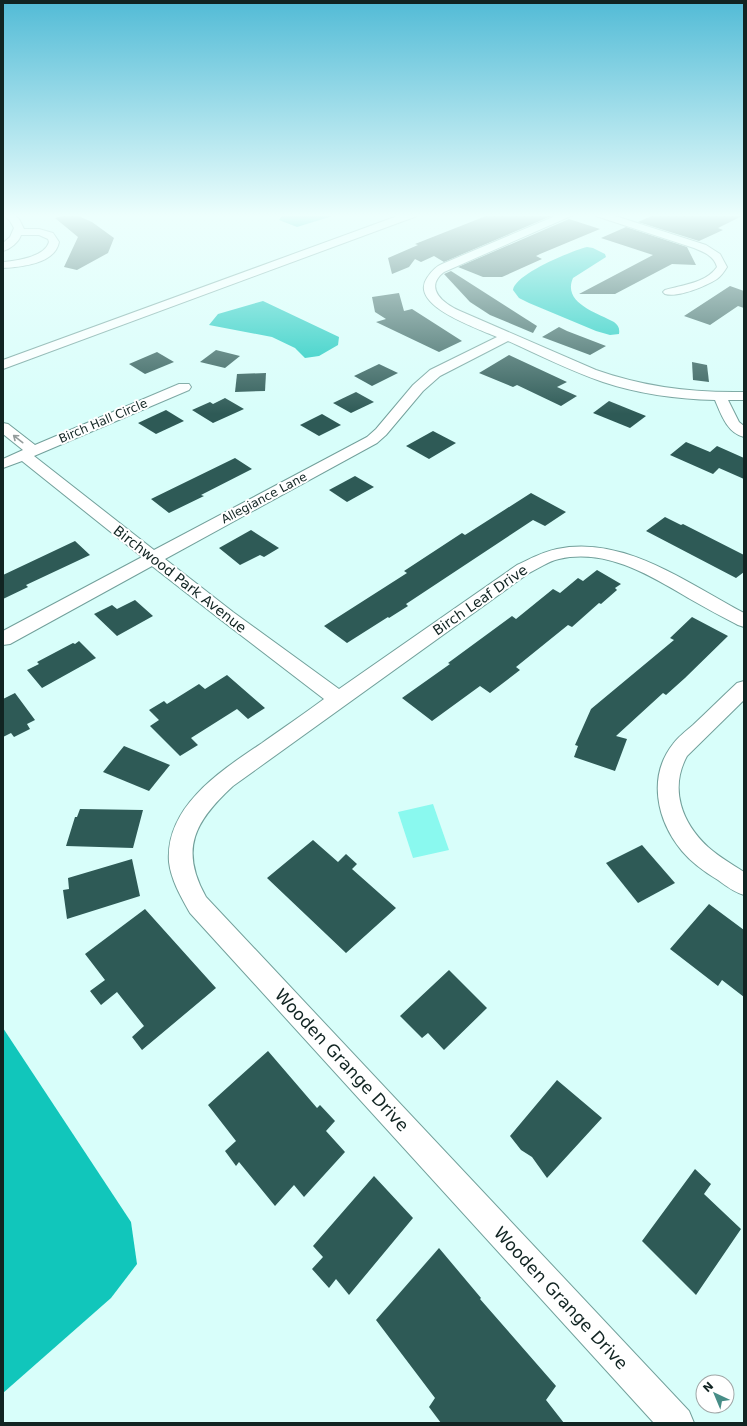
<svg xmlns="http://www.w3.org/2000/svg" width="747" height="1426" font-family="'DejaVu Sans',sans-serif">
	<style>
		.green { fill: #8af9ef }
		.water { fill: #11c6bb }
		.building { fill: #2e5a56 }
		.lines { fill: none; stroke-linecap: round; stroke-linejoin: round }
		.minor-casing { stroke: #72a09b; stroke-width: 2 }
		.secondary-casing { stroke: #72a09b; stroke-width: 2 }
		.minor { fill: #fff; fill-rule: evenodd }
		.secondary { fill: #fff; fill-rule: evenodd }
		.oneway { stroke: #949c9c }
		.labels { text-anchor: middle; dominant-baseline: central; stroke-width: 4; stroke-linejoin: round; paint-order: stroke }
		.far-street-label { font-size: 12px; fill: #112422; stroke: #fff }
		.street-label { font-size: 14px; fill: #112422; stroke: #fff }
		.near-street-label { font-size: 17px; fill: #112422; stroke: #fff }
	</style>
	<rect width="100%" height="100%" fill="#d8fefa"/>
	<!-- green -->
	<polygon class="green" points="433,804 449,850 413,858 398,812"/>
	<!-- water -->
	<g class="water">
		<polygon points="283,214 339,214 297,227 279,220"/>
		<path d="M 587,247 L 593,248 L 605,254 L 606,257 L 573,278 C 562,303 597,313 614,322 C 618,325 620,328 619,334 L 610,335 L 596,331 L 529,303 L 519,298 L 513,290 C 515,274 571,251 587,247 Z"/>
		<polygon points="263,301 339,337 338,345 319,356 305,358 295,348 272,337 209,325 218,314"/>
		<polygon points="3,1028 131,1222 137,1264 111,1298 3,1393"/>
	</g>
	<!-- building -->
	<g class="building">
		<polygon points="70,214 74,214 92,222 114,238 108,253 77,270 64,267 78,237 55,218"/>
		<polygon points="491,214 556,214 444,262 434,256 421,262 415,259 409,267 392,274 388,258 418,245 415,244"/>
		<polygon points="656,214 744,214 744,215 718,228 723,230 699,241 638,222"/>
		<polygon points="569,219 600,229 540,254 536,256 542,259 502,277 483,277 458,267"/>
		<polygon points="626,227 687,247 696,265 672,264 615,294 579,294 653,255 601,238"/>
		<polygon points="451,271 537,326 533,333 490,315 470,302 444,274"/>
		<polygon points="730,286 744,291 744,308 738,306 710,325 684,316"/>
		<polygon points="399,293 404,311 412,309 462,341 439,352 376,322 386,319 375,312 372,297"/>
		<polygon points="559,327 567,331 606,346 590,355 542,337"/>
		<polygon points="216,350 240,356 225,368 200,362"/>
		<polygon points="157,352 174,362 145,374 129,364"/>
		<polygon points="509,355 567,382 557,387 577,396 561,406 517,385 513,387 479,373"/>
		<polygon points="692,362 707,365 709,382 693,380"/>
		<polygon points="379,364 398,373 372,386 354,376"/>
		<polygon points="266,373 265,391 235,392 237,374"/>
		<polygon points="356,392 374,402 351,413 333,403"/>
		<polygon points="225,398 244,409 213,423 192,410 210,402 213,404"/>
		<polygon points="609,401 646,416 630,428 593,413"/>
		<polygon points="166,410 184,421 156,434 138,423"/>
		<polygon points="322,414 341,425 319,436 300,425"/>
		<polygon points="433,431 456,443 429,459 406,446"/>
		<polygon points="686,442 710,452 717,446 744,458 744,479 719,468 713,474 670,455"/>
		<polygon points="235,458 252,469 201,495 204,496 169,513 151,499"/>
		<polygon points="355,476 374,487 347,502 329,490"/>
		<polygon points="531,493 566,512 545,526 533,520 406,604 408,606 389,618 388,617 347,643 324,626 407,573 404,571 462,533 465,535"/>
		<polygon points="665,517 681,525 683,524 744,555 744,572 736,578 646,531"/>
		<polygon points="251,530 279,548 264,557 260,555 240,565 219,548"/>
		<polygon points="75,541 90,555 26,585 28,587 3,599 3,575"/>
		<polygon points="597,570 621,584 615,588 617,590 601,604 599,603 572,627 568,625 516,667 520,670 490,693 480,686 432,721 402,698 450,664 448,663 512,616 516,619 553,589 560,593 578,578 583,581"/>
		<polygon points="135,600 153,616 117,636 94,614 112,605 117,609"/>
		<polygon points="692,617 728,636 685,678 666,695 663,693 616,736 627,739 615,771 574,757 578,746 575,745 591,709 674,640 670,638"/>
		<polygon points="79,641 96,658 42,688 27,670 39,664 37,662 73,643 75,644"/>
		<polygon points="227,675 265,708 248,719 237,709 191,738 198,745 180,756 150,726 159,720 149,710 164,701 167,704 199,684 205,689"/>
		<polygon points="15,693 35,720 27,724 30,729 14,737 11,733 3,737 3,699"/>
		<polygon points="124,746 170,765 149,791 103,772"/>
		<polygon points="80,809 143,810 133,848 66,846 75,817 77,817"/>
		<polygon points="313,840 338,862 346,854 357,864 352,869 396,908 346,953 267,878"/>
		<polygon points="642,845 675,883 638,903 606,863"/>
		<polygon points="132,859 140,896 67,919 63,890 69,889 68,878"/>
		<polygon points="709,904 744,930 744,997 722,980 718,986 670,949"/>
		<polygon points="145,909 216,988 142,1050 132,1037 144,1026 117,992 101,1005 90,991 105,980 85,954"/>
		<polygon points="449,970 487,1008 444,1050 428,1033 422,1038 400,1016"/>
		<polygon points="268,1051 317,1108 320,1105 335,1121 326,1131 345,1152 304,1197 294,1185 275,1206 239,1162 236,1166 225,1151 236,1141 208,1105"/>
		<polygon points="557,1080 602,1118 547,1178 532,1157 521,1150 510,1136"/>
		<polygon points="695,1169 711,1184 704,1194 741,1229 696,1295 642,1241"/>
		<polygon points="374,1176 413,1218 349,1295 336,1279 329,1288 312,1269 323,1257 313,1246"/>
		<polygon points="439,1248 481,1298 480,1299 556,1386 546,1400 564,1423 441,1423 429,1407 435,1398 376,1320"/>
	</g>
	<g class="lines">
		<defs>
			<g id="minor">
				<path d="M 3,214 L 14,214 L 19,219 L 24,229 L 39,229 L 53,233 L 59,242 C 55,264 21,267 3,268 L 3,262 C 16,261 45,257 49,242 L 48,239 L 39,235 L 21,235 C 19,242 10,249 3,251 L 3,243 L 10,237 L 14,228 L 10,221 Z"/>
				<path d="M 560,214 L 573,214 L 571,216 L 444,272 C 423,288 444,304 460,311 L 596,370 C 644,387 693,393 744,392 L 744,400 L 728,400 L 739,422 L 744,426 L 744,437 C 727,433 721,414 715,400 C 677,399 639,394 603,382 C 571,371 539,355 508,341 L 440,376 L 423,391 L 386,435 L 377,443 L 165,559 L 233,612 L 339,689 L 517,565 C 530,559 542,552 557,549 C 624,535 687,583 744,613 L 744,627 L 738,625 C 722,617 706,608 690,599 C 651,576 607,548 559,559 C 549,561 539,568 529,573 L 233,786 C 195,821 179,849 206,897 L 689,1411 L 694,1423 L 654,1423 L 190,913 C 181,897 171,880 169,862 C 165,806 222,770 262,743 C 283,728 304,714 324,699 L 221,620 L 152,566 L 10,644 L 3,645 L 3,631 L 142,557 L 22,461 L 3,468 L 3,459 L 23,450 L 3,434 L 3,423 L 8,424 L 35,445 L 179,384 L 189,384 L 191,387 L 189,390 L 34,456 L 154,550 L 367,437 L 376,429 L 413,385 L 430,370 L 497,337 C 480,329 408,306 427,278 C 431,272 435,267 442,264 Z"/>
				<path d="M 594,214 L 609,214 L 706,245 L 720,254 L 727,267 C 724,272 721,276 717,279 C 706,286 678,298 665,294 L 663,292 L 665,290 C 682,285 706,283 717,267 C 714,256 704,252 694,248 L 596,216 Z"/>
				<path d="M 744,681 L 744,700 L 687,756 C 669,789 682,823 708,847 C 719,857 732,864 744,872 L 744,895 C 734,892 726,886 718,880 C 705,872 692,863 682,851 C 657,821 647,777 673,744 C 678,737 686,731 693,725 C 708,711 722,697 737,683 Z"/>
			</g>
			<polygon id="secondary" points="403,214 418,214 417,216 3,369 3,360"/>
		</defs>
		<!-- minor casing -->
		<use href="#minor" class="minor-casing"/>
		<!-- secondary casing -->
		<use href="#secondary" class="secondary-casing"/>
		<!-- minor -->
		<use href="#minor" class="minor"/>
		<!-- secondary -->
		<use href="#secondary" class="secondary"/>
	</g>
	<!-- one-way arrows -->
	<defs><path id="oneway-shaft" d="M-6 0H5M1.5-3L5.5 0L1.5 3" fill="none" stroke-width="1.6" stroke-linecap="round" stroke-linejoin="round"/></defs>
	<use class="oneway" href="#oneway-shaft" transform="translate(18 439) rotate(-142)"/>
	<!-- sky -->
	<linearGradient id="sky" x2="0" y2="1"><stop stop-color="#52bbd6"/><stop offset="0.52" stop-color="#edfffd"/><stop offset="1" stop-color="#edfffd" stop-opacity="0"/></linearGradient>
	<rect width="747" height="414" fill="url(#sky)"/>
	<g class="labels">
		<!-- far-street labels -->
		<g class="far-street-label">
			<text transform="translate(103 421) rotate(-23)">Birch Hall Circle</text>
			<text transform="translate(264 498) rotate(-28)">Allegiance Lane</text>
		</g>
		<!-- street labels -->
		<g class="street-label">
			<text transform="translate(180 579) rotate(38)">Birchwood Park Avenue</text>
			<text transform="translate(480 600) rotate(-35)">Birch Leaf Drive</text>
		</g>
		<!-- near-street labels -->
		<g class="near-street-label">
			<text transform="translate(342 1060) rotate(47)">Wooden Grange Drive</text>
			<text transform="translate(561 1298) rotate(47)">Wooden Grange Drive</text>
		</g>
	</g>
	<!-- border -->
	<rect width="747" height="1426" fill="none" stroke="#112422" stroke-width="8"/>
	<!-- north arrow -->
	<g transform="translate(715 1394) rotate(316)"><circle r="19" fill="#ffffff" stroke="#a0a7a7"/>
	<path d="M0-3L7 15L0 10L-7 15Z" fill="#478d87"/>
	<text y="-6" font-size="11" font-weight="bold" text-anchor="middle" fill="#112422">N</text>
	</g>
</svg>
